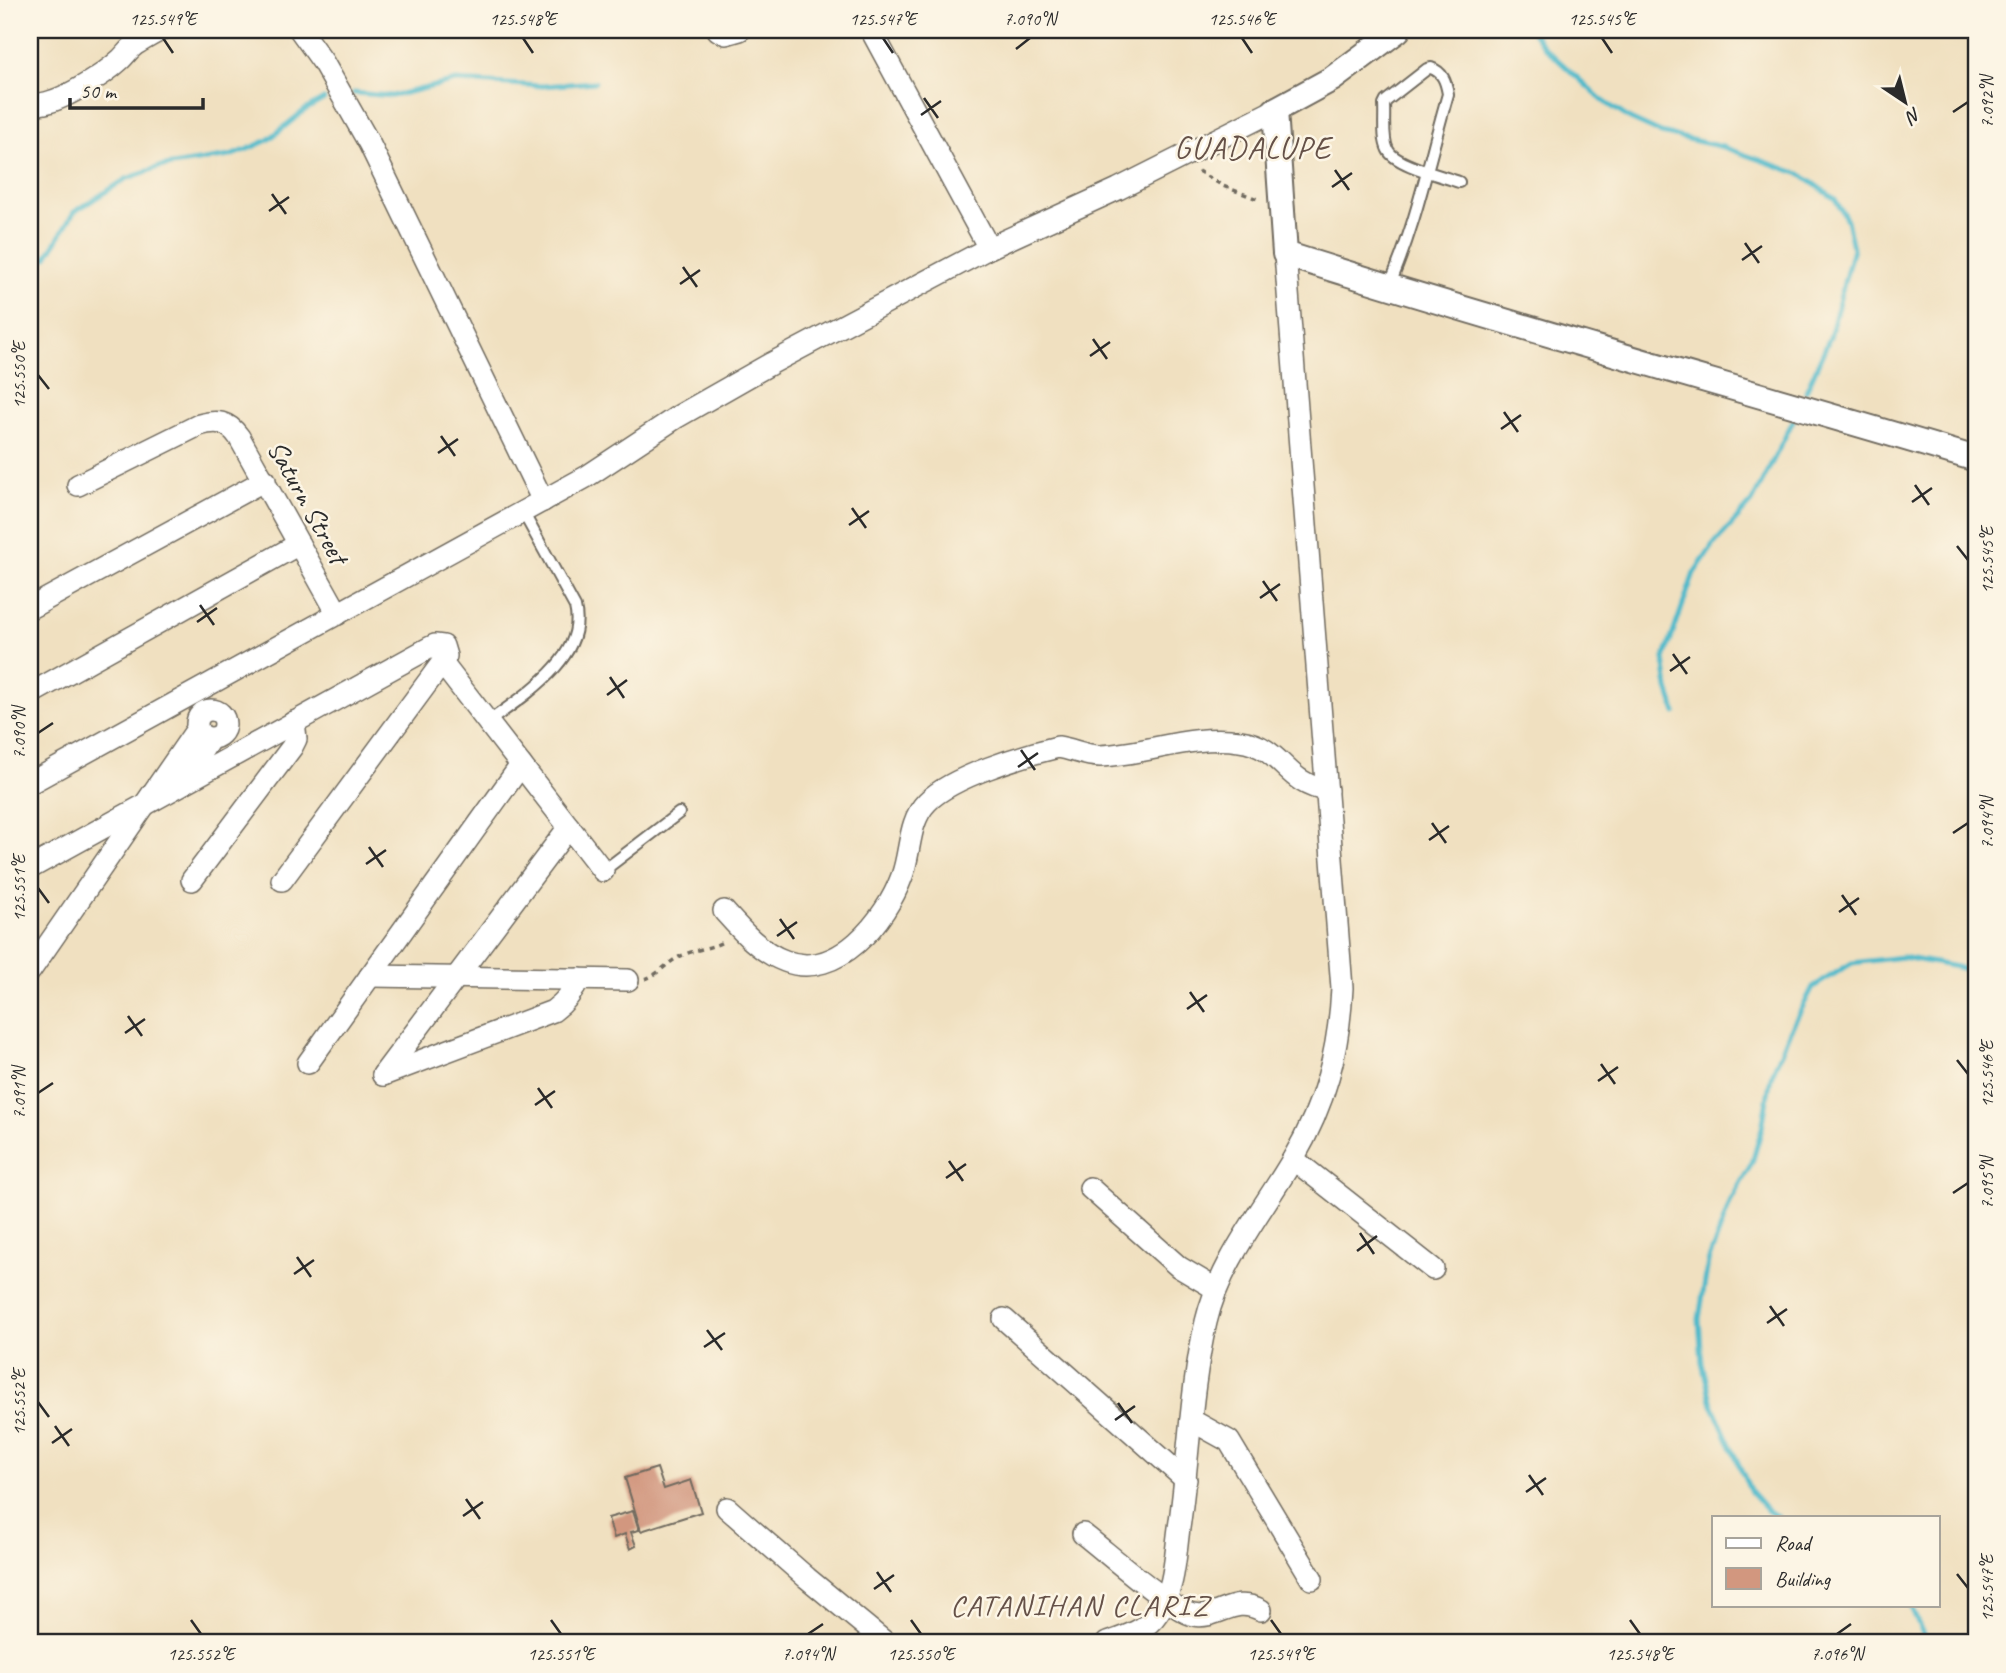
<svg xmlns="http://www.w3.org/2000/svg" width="2006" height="1673" font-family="Caveat,sans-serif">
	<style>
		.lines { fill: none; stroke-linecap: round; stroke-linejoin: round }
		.stream { stroke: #4eb9ca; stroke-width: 5 }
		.building { fill: #d2977f }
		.service-casing { stroke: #706a5f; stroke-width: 14 }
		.minor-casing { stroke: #706a5f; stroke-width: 24 }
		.tertiary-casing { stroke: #706a5f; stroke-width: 28 }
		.path { stroke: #706a5f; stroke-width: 3.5; stroke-dasharray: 5 5; stroke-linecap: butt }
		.service { stroke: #fff; stroke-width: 10 }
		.minor { stroke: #fff; stroke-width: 21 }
		.tertiary { stroke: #fff; stroke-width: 24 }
		.ticks { fill: none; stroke: #2b2b2b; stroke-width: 2.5 }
		.labels { text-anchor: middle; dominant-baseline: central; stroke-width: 5; stroke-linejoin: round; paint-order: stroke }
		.street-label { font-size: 28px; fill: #2b2b2b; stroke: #fcf5e5 }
		.neighbourhood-label { font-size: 30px; letter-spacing: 2px; fill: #655148; stroke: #fcf5e5 }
		.quarter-label { font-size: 32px; letter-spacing: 2px; fill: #655148; stroke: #fcf5e5 }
		.neatline { fill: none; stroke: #2b2b2b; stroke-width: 2.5 }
		.ticks-label { font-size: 18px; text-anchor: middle; fill: #2b2b2b }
	</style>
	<rect width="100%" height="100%" fill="#fcf5e5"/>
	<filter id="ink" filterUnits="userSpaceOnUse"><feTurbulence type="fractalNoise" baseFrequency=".0143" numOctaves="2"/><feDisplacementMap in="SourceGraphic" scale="14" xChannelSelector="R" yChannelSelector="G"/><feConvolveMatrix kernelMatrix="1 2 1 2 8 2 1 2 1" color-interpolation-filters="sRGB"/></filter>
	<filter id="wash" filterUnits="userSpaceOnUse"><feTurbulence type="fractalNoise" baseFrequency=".00686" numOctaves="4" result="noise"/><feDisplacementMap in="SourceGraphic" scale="28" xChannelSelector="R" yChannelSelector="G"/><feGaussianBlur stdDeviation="1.57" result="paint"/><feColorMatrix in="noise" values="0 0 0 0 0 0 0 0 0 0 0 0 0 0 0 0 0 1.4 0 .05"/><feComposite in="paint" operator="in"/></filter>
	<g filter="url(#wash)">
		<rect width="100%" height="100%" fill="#f0e0c0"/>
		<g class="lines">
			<!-- stream -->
			<g class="stream">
				<polyline points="1531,30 1545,48 1602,100 1630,119 1661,133 1723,147 1800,174 1835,199 1847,220 1853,248 1830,337 1806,391"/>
				<polyline points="354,93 392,96 456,81 543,86 595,82"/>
				<polyline points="30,266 47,257 74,212 126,179 159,167 230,156 248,149 268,140 305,110 324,99"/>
				<polyline points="1676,713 1668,689 1664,659 1694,573 1715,543 1752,502 1793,421"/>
				<polyline points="1778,1517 1768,1511 1751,1492 1712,1404 1702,1363 1699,1319 1708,1262 1731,1200 1752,1163 1762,1128 1771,1077 1789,1033 1813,987 1852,963 1902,957 1957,967 1976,974"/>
				<polyline points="1910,1605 1927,1643"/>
			</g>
		</g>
		<g id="blocks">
			<!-- building -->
			<g class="building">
				<polygon points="657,1468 664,1489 691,1480 701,1512 641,1531 625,1478"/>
				<polygon points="633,1511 639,1530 631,1532 636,1546 630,1549 625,1534 614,1538 608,1518"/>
			</g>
		</g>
	</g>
	<g filter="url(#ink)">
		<use href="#blocks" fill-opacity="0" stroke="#706a5f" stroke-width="2"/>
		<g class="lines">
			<defs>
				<g id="service">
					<path d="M 1389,286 C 1416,225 1429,159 1448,94 C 1446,82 1443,72 1431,68 L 1427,69 L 1386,101 L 1384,105 C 1385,119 1382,138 1388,150 C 1395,165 1443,176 1459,182"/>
					<path d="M 488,722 C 522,697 588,657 575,607 L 523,512"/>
					<polyline points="603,871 679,813"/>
				</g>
				<g id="minor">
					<polyline points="300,30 323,62 369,143 543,501"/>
					<polyline points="718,30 726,34 740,30"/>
					<polyline points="871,30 989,248"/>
					<path d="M 30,103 C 50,111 105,74 121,59 C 126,54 130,48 136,44 C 144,39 152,35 160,30"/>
					<path d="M 78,485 L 199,425 C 217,420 228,421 239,437 L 338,614"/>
					<polyline points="30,608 265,480"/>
					<polyline points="442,663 603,871"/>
					<polyline points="30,694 299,544"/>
					<circle cx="211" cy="724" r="14"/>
					<polyline points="30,783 586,477 677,417 772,363 989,248 1118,189 1275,110"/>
					<polyline points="180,783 210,739"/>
					<polyline points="30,868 429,648 435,645 443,646 446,656 442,663 282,880"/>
					<polyline points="192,880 292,747 296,739 294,722"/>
					<path d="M 724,911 C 741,930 760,952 785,961 C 837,981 886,920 902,876 C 911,852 908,821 927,802 C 951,777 1023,755 1058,747 C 1073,749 1084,756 1100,756 C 1147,754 1191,734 1240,741 C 1283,747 1284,784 1327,790"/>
					<polyline points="30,971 197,729"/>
					<polyline points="370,976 628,980"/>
					<polyline points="308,1063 521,765"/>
					<polyline points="383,1075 569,827"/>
					<path d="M 383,1075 L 553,1011 C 565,1002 573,993 579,979"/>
					<polyline points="1293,1159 1433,1269"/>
					<polyline points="1090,1188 1179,1267 1216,1289"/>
					<polyline points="1004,1319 1186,1480"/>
					<polyline points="1191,1420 1229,1441 1312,1579"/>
					<polyline points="727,1508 807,1578 886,1643"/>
					<path d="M 1083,1534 C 1104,1550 1173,1611 1193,1615 C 1219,1620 1233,1595 1261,1610"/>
					<path d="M 1107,1643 C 1124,1637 1147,1630 1157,1614 C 1175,1590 1175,1557 1179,1528 C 1189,1460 1190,1390 1206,1322 C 1220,1262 1262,1212 1293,1159 C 1325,1104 1339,1051 1342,988 L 1285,254"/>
				</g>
				<path id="tertiary" d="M 1398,30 L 1332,79 L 1275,110 L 1285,254 C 1514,327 1746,390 1976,459"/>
			</defs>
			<!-- service casing -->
			<use href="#service" class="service-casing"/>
			<!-- minor casing -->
			<use href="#minor" class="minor-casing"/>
			<!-- tertiary casing -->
			<use href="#tertiary" class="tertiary-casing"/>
			<!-- path -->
			<g class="path">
				<polyline points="1198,171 1223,186 1260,200"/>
				<path d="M 645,979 C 660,974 668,961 683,955 C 697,949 712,948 725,941"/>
			</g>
			<!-- service -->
			<use href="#service" class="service"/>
			<!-- minor -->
			<use href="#minor" class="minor"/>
			<!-- tertiary -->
			<use href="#tertiary" class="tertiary"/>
		</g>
	</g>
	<!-- ticks -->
	<path class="ticks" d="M 163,38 L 173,53M 523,38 L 533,53M 883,38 L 893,53M 1242,38 L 1252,53M 1602,38 L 1612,53M 1016,49 L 1030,38M 924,98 L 938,118M 1953,112 L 1968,102M 921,115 L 941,101M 1335,170 L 1349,190M 1332,187 L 1352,173M 272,194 L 286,214M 269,211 L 289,197M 1745,243 L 1759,263M 1742,260 L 1762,246M 683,267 L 697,287M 680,284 L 700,270M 1093,339 L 1107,359M 1090,356 L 1110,342M 38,375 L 49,389M 1504,412 L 1518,432M 1501,429 L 1521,415M 441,436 L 455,456M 438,453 L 458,439M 1915,485 L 1929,505M 1912,502 L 1932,488M 852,508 L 866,528M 849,525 L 869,511M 1957,546 L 1968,560M 1263,581 L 1277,601M 1260,598 L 1280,584M 200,605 L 214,625M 197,622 L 217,608M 1673,654 L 1687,674M 1670,671 L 1690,657M 610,677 L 624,698M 607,695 L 627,680M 38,733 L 53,723M 1021,750 L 1035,770M 1018,767 L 1038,753M 1432,823 L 1446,843M 1953,833 L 1968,823M 1429,840 L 1449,826M 369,847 L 383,867M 366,864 L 386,850M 38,888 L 49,903M 1842,895 L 1856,915M 1839,912 L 1859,898M 780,919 L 794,939M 777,936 L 797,922M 1190,992 L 1204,1012M 1187,1009 L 1207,995M 128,1016 L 142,1036M 125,1033 L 145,1019M 1957,1060 L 1968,1074M 1601,1064 L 1615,1084M 1598,1081 L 1618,1067M 538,1088 L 552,1108M 38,1093 L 53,1083M 535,1105 L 555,1091M 949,1161 L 963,1181M 946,1178 L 966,1164M 1953,1193 L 1968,1183M 1360,1233 L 1374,1254M 1357,1251 L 1377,1236M 297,1257 L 311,1277M 294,1274 L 314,1260M 1770,1306 L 1784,1326M 1767,1323 L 1787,1309M 707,1330 L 722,1350M 704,1347 L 725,1333M 38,1402 L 49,1417M 1118,1403 L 1132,1423M 1115,1420 L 1135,1406M 55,1426 L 69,1446M 52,1443 L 72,1429M 1529,1475 L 1543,1495M 1526,1492 L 1546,1478M 466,1499 L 480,1519M 463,1516 L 483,1502M 877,1572 L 891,1592M 1957,1574 L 1968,1588M 874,1589 L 894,1575M 191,1620 L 201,1634M 551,1620 L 561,1634M 911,1620 L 921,1634M 1271,1620 L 1281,1634M 1630,1620 L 1640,1634M 808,1634 L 823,1624M 1837,1634 L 1851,1624"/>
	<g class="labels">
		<!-- street labels -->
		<g class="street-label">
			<text transform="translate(308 502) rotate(61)">Saturn Street</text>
		</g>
		<!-- neighbourhood labels -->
		<g class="neighbourhood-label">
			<text x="1080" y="1605">CATANIHAN CLARIZ</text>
		</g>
		<!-- quarter labels -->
		<g class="quarter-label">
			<text x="1253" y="147">GUADALUPE</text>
		</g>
	</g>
	<!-- margin -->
	<rect width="2006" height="1673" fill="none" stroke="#fcf5e5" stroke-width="77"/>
	<!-- legend -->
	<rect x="1712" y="1516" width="228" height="91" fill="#fcf5e5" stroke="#a8a49b" stroke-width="2"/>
	<rect x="1726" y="1538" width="35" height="10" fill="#ffffff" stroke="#a8a49b" stroke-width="2"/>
	<text x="1775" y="1550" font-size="21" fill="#2b2b2b">Road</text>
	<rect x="1726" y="1568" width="35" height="21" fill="#d2977f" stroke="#a8a49b" stroke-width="2"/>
	<text x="1775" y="1586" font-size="21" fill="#2b2b2b">Building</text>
	<!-- north arrow -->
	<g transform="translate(1905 102) rotate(145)" stroke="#fcf5e5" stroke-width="5" paint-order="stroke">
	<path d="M0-5L12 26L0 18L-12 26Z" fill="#2b2b2b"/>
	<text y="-10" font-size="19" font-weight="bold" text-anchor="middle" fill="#2b2b2b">N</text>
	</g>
	<!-- scale -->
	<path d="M70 98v10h133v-10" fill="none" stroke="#2b2b2b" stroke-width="3.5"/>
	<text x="80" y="98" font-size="21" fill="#2b2b2b" stroke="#fcf5e5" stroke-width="5" paint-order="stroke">50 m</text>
	<rect x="38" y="38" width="1930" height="1596" class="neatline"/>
	<g class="ticks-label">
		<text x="163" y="25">125.549°E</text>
		<text x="523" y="25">125.548°E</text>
		<text x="883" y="25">125.547°E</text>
		<text x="1030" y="25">7.090°N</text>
		<text x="1242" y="25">125.546°E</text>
		<text x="1602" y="25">125.545°E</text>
		<text transform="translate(1987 102) rotate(-90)" y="6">7.092°N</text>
		<text transform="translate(19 375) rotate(-90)" y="6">125.550°E</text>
		<text transform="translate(1987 560) rotate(-90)" y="6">125.545°E</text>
		<text transform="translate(19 733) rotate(-90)" y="6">7.090°N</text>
		<text transform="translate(1987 823) rotate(-90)" y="6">7.094°N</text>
		<text transform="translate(19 888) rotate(-90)" y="6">125.551°E</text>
		<text transform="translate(1987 1074) rotate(-90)" y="6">125.546°E</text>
		<text transform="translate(19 1093) rotate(-90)" y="6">7.091°N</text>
		<text transform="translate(1987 1183) rotate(-90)" y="6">7.095°N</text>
		<text transform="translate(19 1402) rotate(-90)" y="6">125.552°E</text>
		<text transform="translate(1987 1588) rotate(-90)" y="6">125.547°E</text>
		<text x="201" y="1660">125.552°E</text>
		<text x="561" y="1660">125.551°E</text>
		<text x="808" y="1660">7.094°N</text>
		<text x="921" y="1660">125.550°E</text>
		<text x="1281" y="1660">125.549°E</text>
		<text x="1640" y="1660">125.548°E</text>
		<text x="1837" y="1660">7.096°N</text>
	</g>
</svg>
